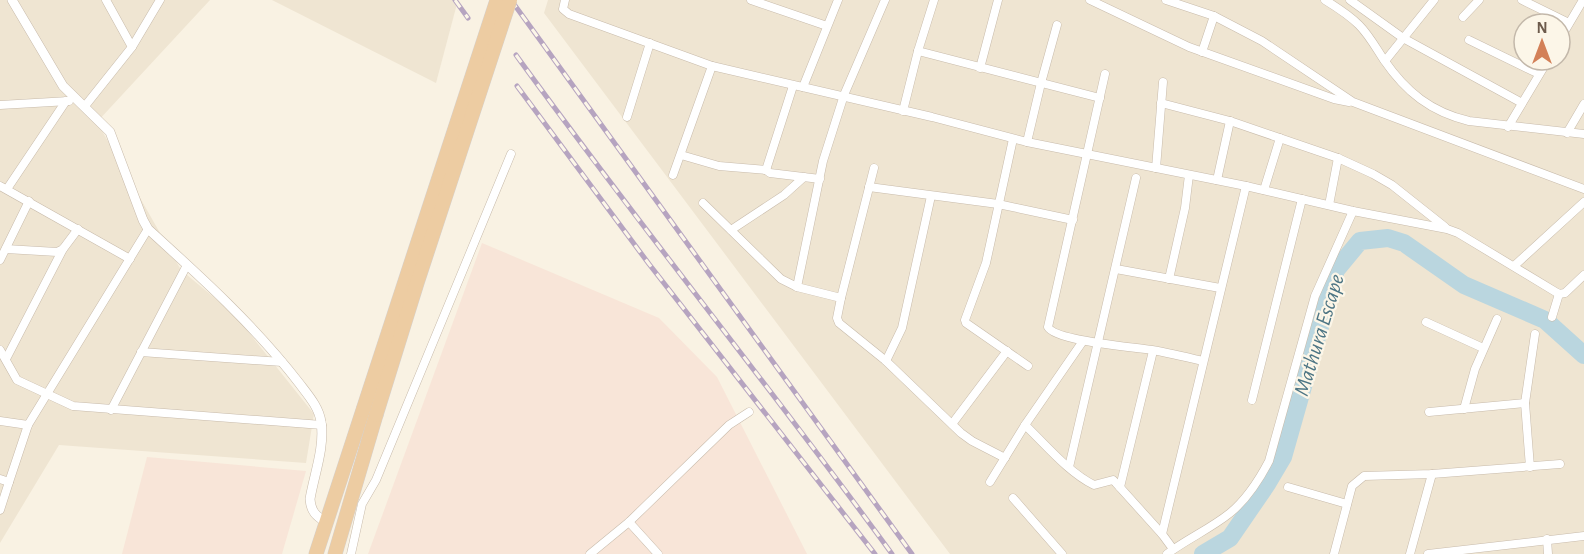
<svg xmlns="http://www.w3.org/2000/svg" width="1584" height="554" font-family="'Alegreya Sans',sans-serif">
	<style>
		.residential { fill: #efe5d2; fill-rule: evenodd }
		.commercial { fill: #f8e5d8 }
		.lines { fill: none; stroke-linecap: round; stroke-linejoin: round }
		.river { stroke: #bad6df; stroke-width: 18 }
		.minor-casing { stroke: #c8bbab; stroke-width: 9 }
		.tertiary-casing { stroke: #c8bbab; stroke-width: 10 }
		.trunk-casing { stroke: #d6d1cd; stroke-width: 15 }
		.minor { stroke: #fff; stroke-width: 8 }
		.tertiary { stroke: #fff; stroke-width: 9 }
		.trunk { stroke: #edcca2; stroke-width: 14 }
		.rail-casing { stroke: #b6a4c0; stroke-width: 5 }
		.rail { stroke: #fcf6e8; stroke-width: 3; stroke-dasharray: 9; stroke-linecap: butt }
		.trunk-bridge-casing { stroke: #d6d1cd; stroke-width: 15; stroke-linecap: butt }
		.trunk-bridge { stroke: #edcca2; stroke-width: 14 }
		.labels { text-anchor: middle; dominant-baseline: central; stroke-width: 4.5; stroke-linejoin: round; paint-order: stroke }
		.water-label { font-size: 22px; font-style: italic; fill: #4d7584; stroke: #fcf6e8 }
	</style>
	<rect width="100%" height="100%" fill="#f9f2e3"/>
	<!-- residential -->
	<g class="residential">
		<polygon points="0,0 210,0 97,122 181,270 234,314 314,414 306,463 59,445 0,543"/>
		<polygon points="272,0 458,0 436,83"/>
		<path d="M 548,0 L 1584,0 L 1584,554 L 950,554 L 544,13 ZM 1524,24 L 1560,24 L 1560,60 L 1524,60 Z"/>
	</g>
	<!-- commercial -->
	<g class="commercial">
		<polygon points="482,243 659,318 717,377 807,554 368,554"/>
		<polygon points="147,457 306,471 282,554 122,554"/>
	</g>
	<g class="lines">
		<!-- river -->
		<polyline class="river" points="1203,554 1230,538 1267,484 1283,457 1336,270 1360,241 1388,238 1404,243 1464,285 1545,320 1584,355"/>
		<defs>
			<g id="minor">
				<polyline points="565,0 563,9 569,14 712,66 932,117 1027,142 1246,186 1353,211 1447,229 1458,233 1559,294 1565,293 1584,275"/>
				<polyline points="751,0 827,26"/>
				<polyline points="1090,0 1189,47 1334,99 1349,102"/>
				<polyline points="1166,0 1214,16 1262,41 1353,102 1584,189"/>
				<path d="M 1325,0 C 1338,8 1349,15 1359,25 C 1369,35 1376,48 1384,60 C 1406,92 1431,112 1469,121 L 1584,134"/>
				<polyline points="1350,0 1403,38 1522,103"/>
				<polyline points="1522,0 1569,23"/>
				<polyline points="1463,17 1479,0"/>
				<polyline points="1560,39 1583,0"/>
				<polyline points="1469,40 1539,74"/>
				<polyline points="132,47 160,0"/>
				<polyline points="918,51 1100,98"/>
				<polyline points="1202,52 1214,16"/>
				<polyline points="1385,61 1434,0"/>
				<polyline points="980,68 998,0"/>
				<path d="M 1105,74 L 1048,327 C 1055,341 1134,347 1152,350 C 1169,353 1186,357 1203,361"/>
				<polyline points="793,86 766,170 770,173 820,179"/>
				<polyline points="803,87 838,0"/>
				<polyline points="1161,103 1230,121 1338,158 1373,174 1392,185 1445,227"/>
				<polyline points="0,105 69,101"/>
				<polyline points="85,106 132,47 106,0"/>
				<polyline points="903,111 918,51 934,0"/>
				<polyline points="627,117 650,43"/>
				<polyline points="1508,127 1548,60"/>
				<polyline points="1567,133 1584,104"/>
				<polyline points="1013,139 986,263 965,320 966,323 1028,366"/>
				<polyline points="1027,142 1041,83 1057,25"/>
				<polyline points="681,155 719,166 766,170"/>
				<polyline points="874,168 841,298 837,318 839,323 886,361 961,433 972,441 1005,458"/>
				<polyline points="1156,168 1163,82"/>
				<polyline points="673,175 712,66"/>
				<polyline points="1217,180 1230,121"/>
				<polyline points="0,186 130,259"/>
				<polyline points="869,187 998,204 1073,220"/>
				<polyline points="7,189 66,101"/>
				<polyline points="1264,190 1280,138"/>
				<polyline points="703,203 781,279 797,287"/>
				<polyline points="1329,205 1338,158"/>
				<polyline points="731,230 784,195 804,177"/>
				<polyline points="6,249 57,252 63,249 78,229"/>
				<polyline points="0,260 29,201"/>
				<polyline points="1514,266 1584,202"/>
				<polyline points="1116,269 1220,288"/>
				<polyline points="1169,279 1185,208 1189,175"/>
				<polyline points="841,298 797,287 823,161 844,95 885,0"/>
				<polyline points="1552,317 1559,294"/>
				<polyline points="1426,322 1483,348"/>
				<polyline points="0,350 17,380 73,406 322,425"/>
				<polyline points="141,352 282,362"/>
				<polyline points="6,359 63,249"/>
				<polyline points="886,361 902,328 931,196"/>
				<polyline points="1252,400 1302,199"/>
				<polyline points="1464,409 1475,369 1497,319"/>
				<polyline points="111,410 187,265"/>
				<polyline points="1429,412 1525,403"/>
				<polyline points="0,421 28,425"/>
				<polyline points="952,424 1007,351"/>
				<path d="M 1025,425 C 1046,445 1068,472 1094,485 L 1113,480 L 1116,483 L 1162,534"/>
				<polyline points="1069,467 1136,178"/>
				<polyline points="1530,467 1525,403 1535,334"/>
				<polyline points="0,479 9,482 28,425 148,229"/>
				<polyline points="990,482 1025,425 1083,341"/>
				<polyline points="1120,487 1153,351"/>
				<polyline points="1288,487 1347,504"/>
				<polyline points="1013,498 1062,554"/>
				<polyline points="0,510 9,482"/>
				<polyline points="629,522 658,554"/>
				<polyline points="1547,539 1548,554"/>
				<polyline points="1173,549 1162,534 1246,186"/>
				<polyline points="351,554 362,504 376,480 511,154"/>
				<polyline points="590,554 629,522 729,425 749,412"/>
				<path d="M 1167,554 C 1187,539 1210,529 1230,513 C 1247,499 1259,480 1269,461 L 1315,296 L 1353,211"/>
				<polyline points="1334,554 1352,486 1364,476 1432,474 1560,464"/>
				<polyline points="1410,554 1432,474"/>
				<polyline points="1428,554 1584,536"/>
			</g>
			<path id="tertiary" d="M 12,0 L 63,86 L 110,132 L 143,220 L 148,229 C 201,277 255,326 299,383 C 308,395 319,407 321,422 C 325,447 314,475 310,499 C 311,512 316,516 327,523"/>
			<g id="trunk">
				<polyline points="316,554 363,410"/>
				<polyline points="335,554 376,415"/>
			</g>
		</defs>
		<!-- minor casing -->
		<use href="#minor" class="minor-casing"/>
		<!-- tertiary casing -->
		<use href="#tertiary" class="tertiary-casing"/>
		<!-- trunk casing -->
		<use href="#trunk" class="trunk-casing"/>
		<!-- minor -->
		<use href="#minor" class="minor"/>
		<!-- tertiary -->
		<use href="#tertiary" class="tertiary"/>
		<!-- trunk -->
		<use href="#trunk" class="trunk"/>
		<defs>
			<g id="rail">
				<polyline points="455,0 468,18"/>
				<polyline points="511,0 912,554"/>
				<path d="M 516,55 C 638,224 769,385 892,554"/>
				<polyline points="517,86 649,264 875,554"/>
			</g>
		</defs>
		<!-- rail casing -->
		<use href="#rail" class="rail-casing"/>
		<!-- rail -->
		<use href="#rail" class="rail"/>
		<defs>
			<g id="trunk-bridge">
				<polyline points="363,410 497,0"/>
				<polyline points="376,415 417,283 510,0"/>
			</g>
		</defs>
		<!-- trunk-bridge casing -->
		<use href="#trunk-bridge" class="trunk-bridge-casing"/>
		<!-- trunk-bridge -->
		<use href="#trunk-bridge" class="trunk-bridge"/>
	</g>
	<g class="labels">
		<!-- water labels -->
		<g class="water-label">
			<text transform="translate(1319 335) rotate(-73)">Mathura Escape</text>
		</g>
	</g>
	<!-- north arrow -->
	<g transform="translate(1542 42)"><circle r="28" fill="#fcf6e8" stroke="#c3b8aa" stroke-width="1.5"/>
	<path d="M0-4.5L10 22L0 15L-10 22Z" fill="#d38057"/>
	<text y="-9" font-size="16" font-weight="bold" text-anchor="middle" fill="#6d5b4c">N</text>
	</g>
</svg>
